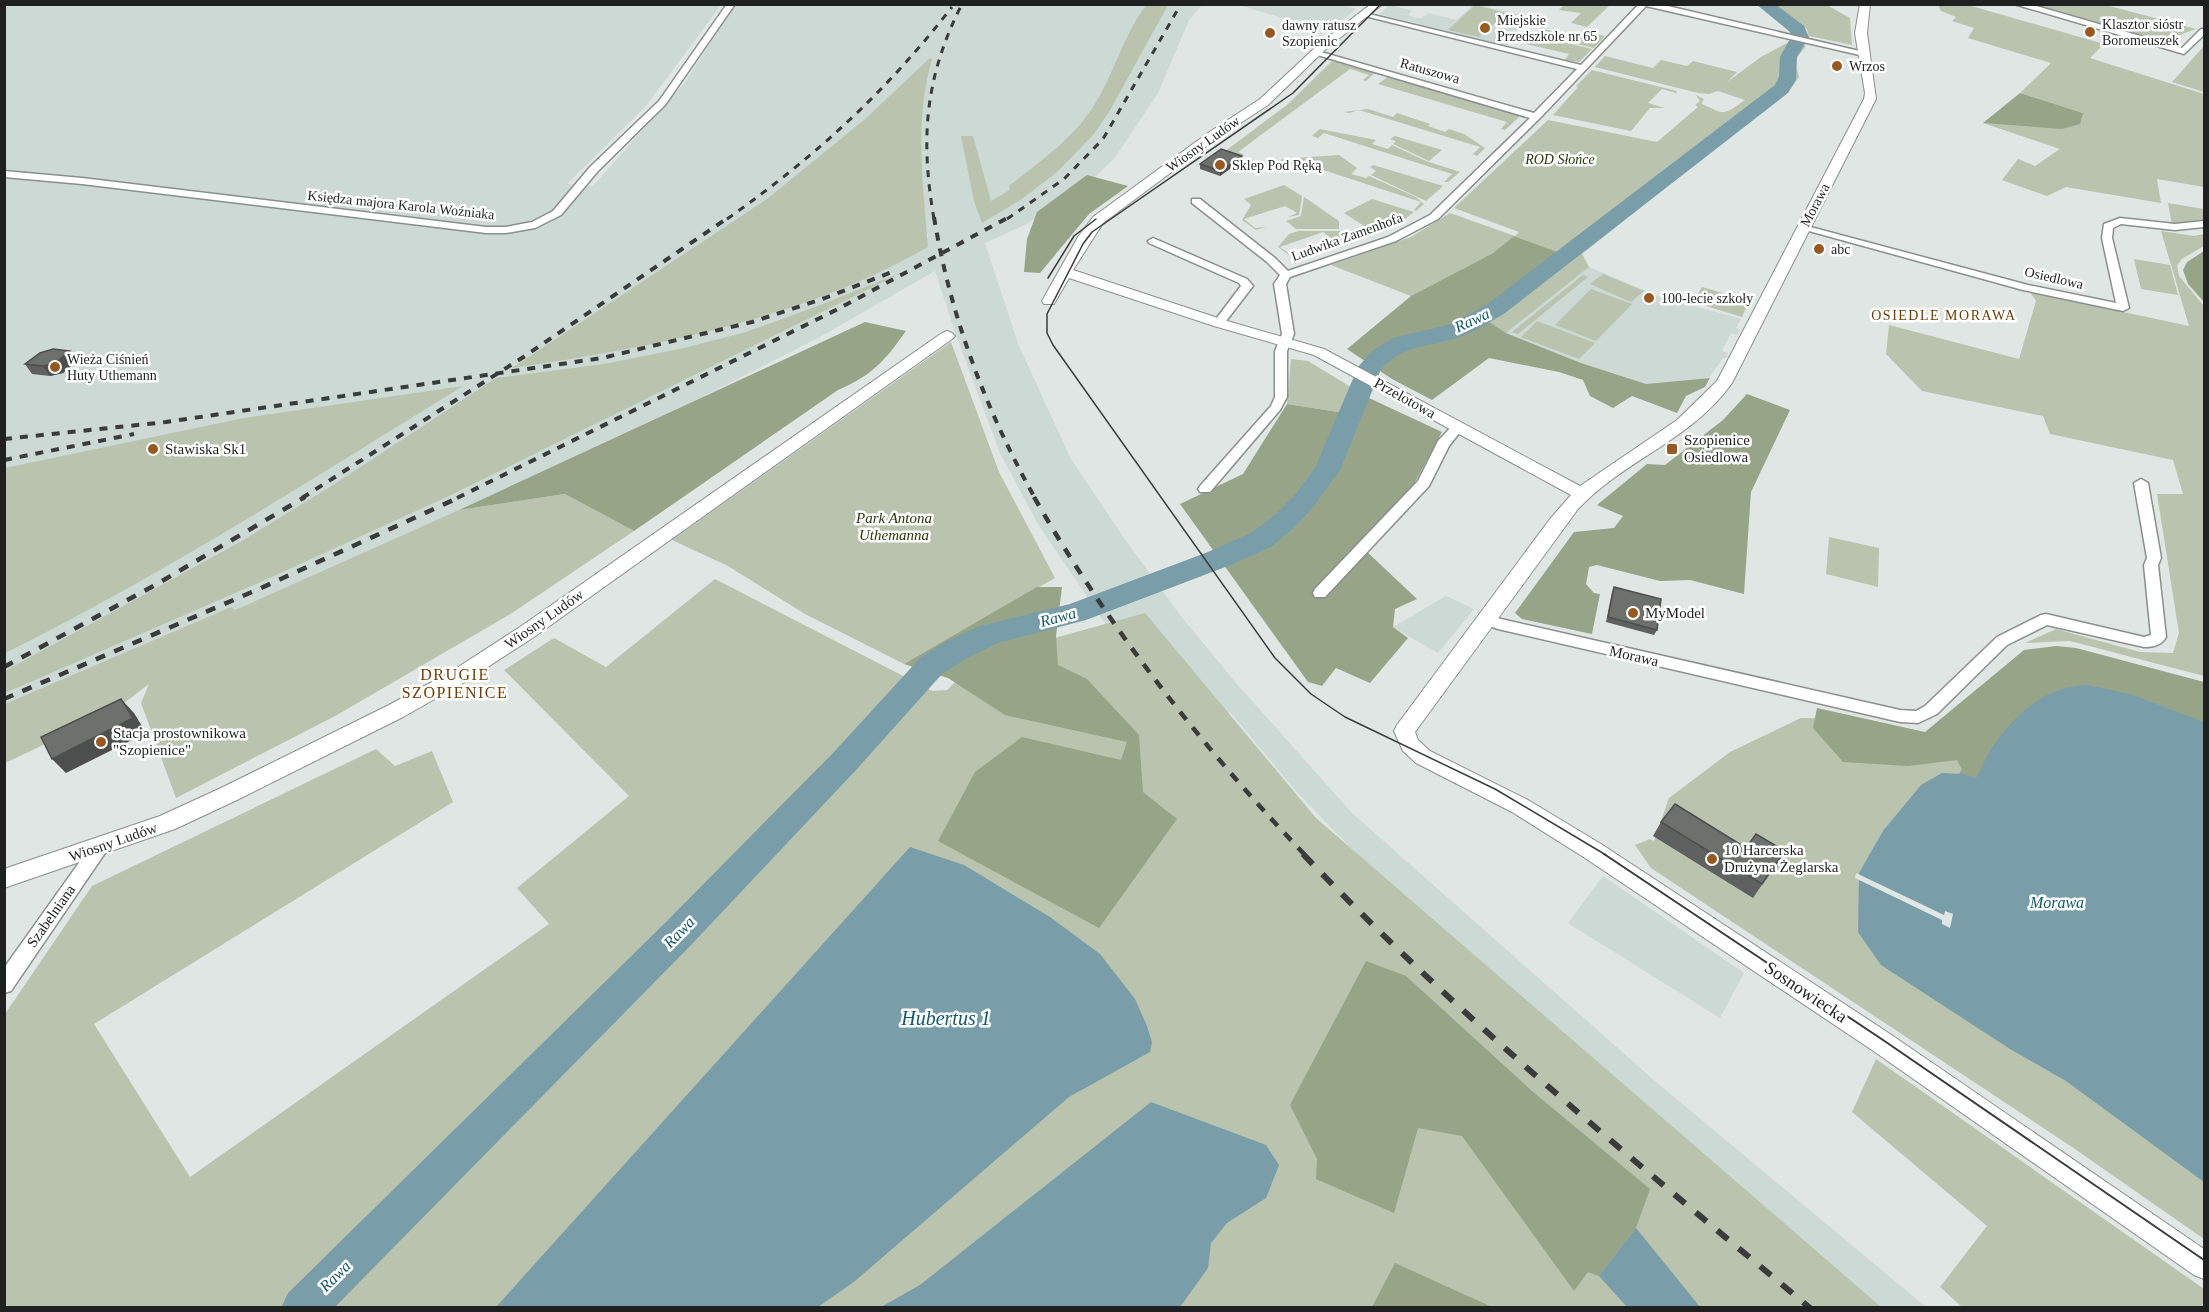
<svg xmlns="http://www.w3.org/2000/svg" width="2209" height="1312" font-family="Georgia,serif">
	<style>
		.built { fill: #ccd9d5; fill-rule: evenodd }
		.green { fill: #b9c3ae }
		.forest { fill: #97a487 }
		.water { fill: #799da9 }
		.pier { fill: #e0e6e4 }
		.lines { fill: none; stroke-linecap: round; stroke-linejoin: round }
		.river { fill: #799da9; fill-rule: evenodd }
		.minor-casing { stroke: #898f8d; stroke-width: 3 }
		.tertiary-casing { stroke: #898f8d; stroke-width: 2 }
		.minor { fill: #fff; fill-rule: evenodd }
		.tertiary { fill: #fff; fill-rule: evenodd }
		.tram-far1 { stroke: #393c3b; stroke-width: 1.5 }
		.tram { stroke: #393c3b; stroke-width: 2 }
		.rail-far3 { stroke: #393c3b; stroke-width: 3; stroke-dasharray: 7 7; stroke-linecap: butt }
		.rail-far2 { stroke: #393c3b; stroke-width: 4; stroke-dasharray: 8 8; stroke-linecap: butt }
		.rail-far1 { stroke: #393c3b; stroke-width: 4.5; stroke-dasharray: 10 10; stroke-linecap: butt }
		.rail { stroke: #393c3b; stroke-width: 6; stroke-dasharray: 14 14; stroke-linecap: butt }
		.wall { fill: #5e615f }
		.shaded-wall { fill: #4c4f4d }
		.building { fill: #6d716e; stroke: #4c4f4d; stroke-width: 1.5 }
		.poi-dot { fill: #97591f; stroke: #fff; stroke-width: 2 }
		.labels { text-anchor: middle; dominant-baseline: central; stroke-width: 5; stroke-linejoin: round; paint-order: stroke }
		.far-poi-label { font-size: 14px; fill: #1f2120; stroke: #fff; text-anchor: start }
		.far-street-label { font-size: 14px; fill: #1f2120; stroke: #fff }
		.far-park-label { font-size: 14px; font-style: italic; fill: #273909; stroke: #fff }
		.far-neighbourhood-label { font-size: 14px; letter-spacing: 1.5px; fill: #743c00; stroke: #fff }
		.street-label { font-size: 15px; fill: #1f2120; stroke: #fff }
		.poi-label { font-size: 15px; fill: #1f2120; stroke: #fff; text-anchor: start }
		.park-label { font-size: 15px; font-style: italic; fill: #273909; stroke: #fff }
		.water-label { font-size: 16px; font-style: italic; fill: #0f596c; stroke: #fff }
		.neighbourhood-label { font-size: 16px; letter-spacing: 1.5px; fill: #743c00; stroke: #fff }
		.near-street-label { font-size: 18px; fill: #1f2120; stroke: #fff }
		.near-water-label { font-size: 20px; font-style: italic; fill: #0f596c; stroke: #fff }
	</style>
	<rect width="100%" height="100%" fill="#e0e6e4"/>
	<!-- built -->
	<g class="built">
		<polygon points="1337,4 1356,9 1331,29 1311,24 1309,26 1239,5"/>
		<polygon points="1474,4 1535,18 1528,25 1523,24 1508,39 1512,41 1507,46 1379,14 1390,5 1410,10 1412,11 1408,15 1415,18 1422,18 1428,13 1457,20"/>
		<path d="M 5,5 L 721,5 L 646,106 L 567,184 L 593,186 L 686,81 L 735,5 L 1202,5 L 1189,20 L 1158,93 L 1114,159 L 1096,176 L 1027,224 L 985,243 L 1019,346 L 1071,459 L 1124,538 L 1180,615 L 1236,683 L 1352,813 L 1655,1081 L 1926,1307 L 1848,1307 L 1401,900 L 1294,789 L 1231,713 L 1150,690 L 1038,524 L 1000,453 L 957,338 L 935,271 L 820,337 L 621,438 L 235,610 L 5,705 ZM 918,171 L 928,238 L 844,275 Z"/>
		<polygon points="1589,267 1658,296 1741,319 1736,328 1740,330 1737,335 1731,333 1722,351 1728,353 1726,358 1723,358 1709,378 1646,384 1581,363 1506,333"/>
		<polygon points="1446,596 1474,609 1438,653 1393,627"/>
		<polygon points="1603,876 1744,973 1720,1018 1568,923"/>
	</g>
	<!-- green -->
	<g class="green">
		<path d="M 1147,4 L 1168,5 L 1109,112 L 1093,135 L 1056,173 L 1019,201 L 982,223 L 974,201 L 961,136 L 973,136 L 991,201 L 1010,190 L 1009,186 C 1039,162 1072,140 1093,107 C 1114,75 1123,35 1147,4 Z"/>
		<polygon points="1565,4 1610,4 1610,5 1587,27 1571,23 1581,13 1559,10"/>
		<polygon points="1825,4 1850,18 1852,45 1809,36 1807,29 1773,5"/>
		<polygon points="1475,5 1506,13 1479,37 1448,30"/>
		<polygon points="1938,5 1968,5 2104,44 2090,58 2204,94 2204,187 2157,179 2161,203 2066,187 2047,196 2002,180 2018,159 2035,166 2060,149 1983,123 2022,124 2083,113 2020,93 2051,63 1968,38 1974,28 1952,21 1956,17 1941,11"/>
		<path d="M 2025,5 L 2106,5 L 2196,29 L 2176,36 L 2177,40 C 2153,46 2054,13 2025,5 Z"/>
		<polygon points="1545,23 1548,23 1543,29 1585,38 1590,33 1605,36 1594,48 1535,34"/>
		<polygon points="1534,35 1592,49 1579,62 1565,60 1569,54 1526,44"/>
		<path d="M 1789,42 L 1806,46 L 1794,61 L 1799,77 L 1791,88 L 1582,254 L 1589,267 L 1506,333 L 1476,314 L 1559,253 L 1514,236 L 1493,253 L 1411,296 L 1331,265 L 1411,237 L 1450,213 L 1515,236 L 1519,232 L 1454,208 L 1548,120 L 1657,142 L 1698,107 L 1695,105 L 1700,101 L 1696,95 L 1704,99 L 1701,104 C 1724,112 1719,119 1745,100 L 1718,91 L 1709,94 L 1698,93 L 1595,67 L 1605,56 L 1653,68 L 1661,60 L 1687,66 L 1693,61 L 1737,72 L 1727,82 L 1761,57 Z"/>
		<polygon points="2204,46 2204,92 2172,82"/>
		<path d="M 930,58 L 932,59 C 914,121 923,184 928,247 C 802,319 654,347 512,368 L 767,199 L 864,120 Z"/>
		<polygon points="1332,61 1375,73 1366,81 1363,80 1369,75 1350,69 1238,152 1243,154 1240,157 1224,152 1288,104"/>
		<polygon points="1592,70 1596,71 1677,91 1676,93 1662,89 1648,103 1665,108 1650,108 1631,131 1553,115 1578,87 1576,86"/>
		<polygon points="1389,76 1518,114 1519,117 1505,130 1501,129 1507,122 1378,84"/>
		<polygon points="1368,109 1393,117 1397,113 1430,124 1428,126 1445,132 1449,129 1464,134 1485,148 1477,156 1473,154 1480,147 1359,110 1349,113 1343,112"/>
		<polygon points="1320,129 1376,140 1372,144 1388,149 1392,145 1426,161 1460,172 1448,182 1444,182 1452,174 1324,133 1318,138 1312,136"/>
		<polygon points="1395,136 1442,150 1429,161 1393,144 1396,141 1390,139"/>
		<polygon points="1339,155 1357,168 1351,174 1366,178 1369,176 1416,197 1424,204 1416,211 1414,210 1421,202 1296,161 1290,165 1280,162 1282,159"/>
		<polygon points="1373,165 1443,186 1426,201 1371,175 1376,171 1370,167"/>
		<polygon points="1284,185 1302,196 1299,215 1288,217 1297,213 1285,206 1244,219 1255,228 1266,227 1256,230 1242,220 1251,205 1244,199"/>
		<polygon points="1304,197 1339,221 1339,229 1296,229 1286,221 1301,216"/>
		<polygon points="1372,199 1414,212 1397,225 1375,233 1344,213"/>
		<polygon points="2168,203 2204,209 2204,221 2172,225"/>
		<polygon points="1298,231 1340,231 1341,241 1327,246 1325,244 1334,240 1323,232 1280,247 1292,256 1301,252 1303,254 1293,258 1278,247 1289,234"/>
		<polygon points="2161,231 2194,236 2204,234 2204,246 2182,259 2177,265 2179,276 2204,306 2204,676 2070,641 2025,643 2056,629 2140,652 2173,653 2179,633 2157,494 2183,494 2173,460 2050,434 2043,416 1922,391 1886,354 1889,325 2019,359 2036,301 2030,292 2189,326"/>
		<polygon points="2134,259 2170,265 2178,295 2141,289"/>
		<polygon points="903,272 449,496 263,581 5,693 5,671 240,542 333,485 496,378 604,364 684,348 746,332 815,307"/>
		<polygon points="1603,274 1644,291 1631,302 1590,284"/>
		<polygon points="1583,275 1588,277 1518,334 1512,332"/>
		<polygon points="1702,287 1749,301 1742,317 1693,302"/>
		<polygon points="1591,289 1632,304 1596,341 1555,325"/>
		<polygon points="1537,321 1595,343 1579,359 1521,337"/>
		<polygon points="951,342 999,472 1055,578 904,664 805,614 728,566 672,540"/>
		<polygon points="1291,359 1308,361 1369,398 1338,412 1287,404"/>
		<path d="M 463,386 C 312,479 163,575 5,653 L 5,468 L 244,418 Z"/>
		<polygon points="565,494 634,531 512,613 337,715 176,798 141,703 149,684 111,713 5,763 5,704 231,607 235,610 459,510"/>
		<polygon points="1829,537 1879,548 1878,587 1826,574"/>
		<polygon points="715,579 911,680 770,831 291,1307 5,1307 5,1014 92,886 376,749 395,766 432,751 453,802 94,1024 190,1177 549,924 517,888 629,796 504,670 554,638 606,667"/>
		<polygon points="1145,613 1316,818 1881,1307 315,1308 711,910 922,686 932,691 947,690 979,659"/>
		<polygon points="2204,689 2204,1239 2072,1147 1651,868 1635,845 1650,839 1654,841 1669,798 1730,752 1801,718 1847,719 1931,736"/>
		<polygon points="1876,1059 2204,1289 2204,1307 1962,1307 1940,1287 1987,1226 1852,1112"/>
	</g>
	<!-- forest -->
	<g class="forest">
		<polygon points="2020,93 2083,113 2080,124 2062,129 1983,123"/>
		<polygon points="1087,175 1128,186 1089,214 1040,273 1024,272 1027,239 1037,212"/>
		<polygon points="1514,236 1560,253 1477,314 1506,333 1581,363 1646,384 1710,378 1705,387 1686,396 1677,413 1632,396 1613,408 1590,396 1583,380 1559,372 1489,358 1432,400 1392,379 1347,349 1411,296 1493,253"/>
		<polygon points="2204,251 2204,302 2188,284 2183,270 2187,262"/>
		<path d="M 865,322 L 906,331 C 884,362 872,375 838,390 L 634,531 L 565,494 L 459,510 Z"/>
		<polygon points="1747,394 1790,410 1751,492 1744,594 1690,580 1660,581 1597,565 1589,567 1586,584 1594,593 1600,594 1592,634 1522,619 1515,613 1574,532 1614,528 1623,516 1597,505 1647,464 1665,465 1723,420"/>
		<polygon points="1369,398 1442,432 1414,484 1364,549 1417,599 1395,609 1393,627 1408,638 1370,683 1336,668 1322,686 1308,682 1180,504 1243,474 1287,404 1338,412"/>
		<polygon points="1037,587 1062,587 1056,636 1058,665 1087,679 1139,735 1143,792 1177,819 1099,928 938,841 975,772 1022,737 1121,760 1127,742 1005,715 948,678 904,664"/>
		<polygon points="2056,646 2076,648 2204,682 2204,722 2194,719 1976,778 1959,774 1962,769 1957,760 1908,766 1843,762 1813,728 1817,708 1925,732 2024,650"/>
		<polygon points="1366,961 1406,976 1532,1091 1650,1189 1636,1228 1599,1276 1588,1272 1574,1291 1462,1136 1418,1128 1394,1213 1316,1179 1317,1159 1290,1105"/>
		<polygon points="1395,1263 1492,1307 1372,1307"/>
	</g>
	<!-- water -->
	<g class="water">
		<path d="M 2087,685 L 2133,695 L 2204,722 L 2204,1182 L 2066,1081 L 2010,1049 L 1881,965 L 1858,932 L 1859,873 L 1883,831 L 1921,785 L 1942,773 L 1963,774 L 1976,778 C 1982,769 1986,756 1993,746 C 2016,714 2046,686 2087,685 Z"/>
		<polygon points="910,847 964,865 1050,917 1100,954 1135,999 1147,1026 1152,1042 1150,1052 1069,1097 855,1281 818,1307 496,1307"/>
		<polygon points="1151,1102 1266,1145 1279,1165 1266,1198 1227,1223 1211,1243 1208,1268 1180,1307 881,1307 920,1285"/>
		<polygon points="1636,1228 1700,1307 1627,1307 1599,1276"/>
	</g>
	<!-- pier -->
	<polygon class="pier" points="1856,873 1944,915 1945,911 1953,914 1950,928 1942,924 1942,920 1855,878"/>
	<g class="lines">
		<!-- river -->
		<path class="river" d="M 1756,4 L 1775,4 L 1804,26 L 1809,37 L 1797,57 L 1796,80 L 1788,93 L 1505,313 C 1490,322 1475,332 1459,337 C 1428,348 1405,343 1381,369 L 1340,470 L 1313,507 L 1295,527 L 1271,547 L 1228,566 L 1086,620 L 998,643 L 967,658 L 942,674 L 856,770 L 692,944 L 334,1308 L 281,1308 L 288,1293 L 666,922 L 834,752 L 920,658 L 945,642 L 980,626 L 1070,604 L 1208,552 L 1251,533 L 1275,515 L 1295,495 L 1315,468 L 1358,367 L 1372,351 L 1393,338 L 1452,324 L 1489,303 L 1775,85 L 1779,77 L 1780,57 L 1791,37 L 1790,32 Z"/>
		<defs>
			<g id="minor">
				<polygon points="727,4 735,4 665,105 598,171 561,215 535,228 506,233 486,233 82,184 4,177 4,171 82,178 486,227 506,227 532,222 553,211 590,167 659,101"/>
				<polygon points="1639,4 1659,4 1868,53 1864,56 1646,6 1542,116 1438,219 1396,241 1290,277 1286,284 1294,334 1287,351 1287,397 1280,410 1210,492 1200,492 1198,489 1200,486 1271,406 1275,397 1275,351 1282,334 1274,284 1280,275 1267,262 1192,203 1192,199 1200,199 1275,258 1288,271 1388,237 1430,215 1530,118 1314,54 1314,50 1534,113 1577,69 1361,15 1365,13 1581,65"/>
				<polygon points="2014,4 2029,4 2182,48 2201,29 2204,29 2204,35 2184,54"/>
				<polygon points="2120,218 2175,224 2204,221 2204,227 2175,230 2121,224 2113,228 2112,238 2129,308 2123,311 2023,290 1798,228 1803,225 2028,285 2116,303 2102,238 2104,224"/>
				<polygon points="1153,238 1247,279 1253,286 1223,325 1219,326 1213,323 1241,286 1239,283 1149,243 1148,241"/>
				<polygon points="1458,423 1464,427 1449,446 1429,486 1325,597 1315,597 1313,593 1315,589 1418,481 1438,441 1454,424"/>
				<path d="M 2141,479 L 2148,483 L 2161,558 L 2158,565 L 2166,637 C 2162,645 2153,647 2144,647 L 2047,625 L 2007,645 L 1937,714 L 1918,723 L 1900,722 L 1498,629 L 1481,623 L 1479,619 L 1486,614 L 1501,619 L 1900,710 L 1916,711 L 1925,706 L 1997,637 L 2041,615 L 2046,614 L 2144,637 L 2151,635 L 2144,565 L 2147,558 L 2134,483 Z"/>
				<polygon points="99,841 105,843 108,848 105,853 11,991 4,993 4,968 93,843"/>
			</g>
			<g id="tertiary">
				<path d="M 1371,4 L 1383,4 L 1327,48 L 1268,105 L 1216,139 L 1103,223 L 1073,270 L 1224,320 L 1324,349 L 1580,486 L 1677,420 L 1717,381 L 1864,99 L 1865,93 L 1855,33 L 1860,4 L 1870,4 L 1867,33 L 1876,99 L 1732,383 C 1693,439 1624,460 1578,509 L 1415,732 L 1418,740 L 1430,751 L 1528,800 L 1601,844 L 1890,1034 L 2204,1249 L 2204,1279 L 2194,1275 L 1872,1050 L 1585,858 L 1512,812 L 1416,763 L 1403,751 L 1394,731 L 1397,725 L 1550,519 L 1571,495 L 1314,355 L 1214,326 L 1069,278 L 1054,304 L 1044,304 L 1042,301 L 1078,237 L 1093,217 L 1208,133 L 1260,99 L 1319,44 Z"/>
				<polygon points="947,331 952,333 955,336 952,339 534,637 463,683 403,717 237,800 175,829 4,888 4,869 160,816 221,788 389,705 449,673 520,627 942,333"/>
			</g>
		</defs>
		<!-- minor casing -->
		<use href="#minor" class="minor-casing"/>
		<!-- tertiary casing -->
		<use href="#tertiary" class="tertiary-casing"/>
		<!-- minor -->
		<use href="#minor" class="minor"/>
		<!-- tertiary -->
		<use href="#tertiary" class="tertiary"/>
		<!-- tram-far1 -->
		<g class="tram-far1">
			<polyline points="1381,4 1293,93 1092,232 1083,244 1047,314 1047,333 1053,345 1275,658 1311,694 1345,717 1495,789 1606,855"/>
			<polyline points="1048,278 1074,236 1096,219"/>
		</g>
		<!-- tram -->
		<polyline class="tram" points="1604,854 1883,1040 2204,1260"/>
		<!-- rail-far3 -->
		<g class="rail-far3">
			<path d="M 727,219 C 815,157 886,92 952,7"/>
			<path d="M 934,219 C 920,138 925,77 962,4"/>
			<polyline points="1007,219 1064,179 1103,139 1181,4"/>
		</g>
		<!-- rail-far2 -->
		<g class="rail-far2">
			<path d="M 934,217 C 950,315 986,411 1035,498"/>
			<polyline points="4,439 166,422 602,358 752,322 825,298 897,270"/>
			<polyline points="4,460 134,434"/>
			<polyline points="302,498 525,356 729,217"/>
			<polyline points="457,498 836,310 1009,217"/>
		</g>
		<!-- rail-far1 -->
		<g class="rail-far1">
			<path d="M 1034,497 C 1109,628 1201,746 1305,855"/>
			<polyline points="4,667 157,584 305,497"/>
			<polyline points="4,699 259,589 460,497"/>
		</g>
		<!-- rail -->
		<path class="rail" d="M 1303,854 C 1460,1019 1636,1162 1810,1308"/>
	</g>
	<!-- wall -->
	<g class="wall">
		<polygon points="1242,160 1220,176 1200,169 1200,164"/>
		<polygon points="70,351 77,361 63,373 50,376 32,374 25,364"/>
		<polygon points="1614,587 1657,630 1654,635 1606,622 1612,592"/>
		<polygon points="1661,822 1746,848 1785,851 1753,898 1653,836"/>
	</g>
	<!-- shaded-wall -->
	<g class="shaded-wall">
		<polygon points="1242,156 1242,160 1220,176 1220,171"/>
		<polygon points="70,351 77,361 63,373 50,376 43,366"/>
		<polygon points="121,699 134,713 146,733 66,773 52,759"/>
	</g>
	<!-- building -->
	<g class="building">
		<polygon points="1221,149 1242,156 1220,171 1200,164"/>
		<polygon points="53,349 70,351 55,363 43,366 25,364 40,353"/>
		<polygon points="1614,587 1661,599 1657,630 1608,617"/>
		<polygon points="121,699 133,718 52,759 41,737"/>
		<polygon points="1675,804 1746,848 1756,834 1785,851 1762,884 1661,822"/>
	</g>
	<!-- markers -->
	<g class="poi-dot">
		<circle cx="1485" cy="28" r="6"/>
		<circle cx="2090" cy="32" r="6"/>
		<circle cx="1270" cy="33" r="6"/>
		<circle cx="1837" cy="66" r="6"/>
		<circle cx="1220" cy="165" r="6"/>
		<circle cx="1819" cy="249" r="6"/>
		<circle cx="1649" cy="298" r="6"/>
		<circle cx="55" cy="367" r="6"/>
		<circle cx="153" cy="449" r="6"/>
		<rect x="1666" y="443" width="12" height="12" rx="3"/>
		<circle cx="1633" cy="613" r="6"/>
		<circle cx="101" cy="742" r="6"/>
		<circle cx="1712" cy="859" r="6"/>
	</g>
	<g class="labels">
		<!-- far-poi labels -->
		<g class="far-poi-label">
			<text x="1497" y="20">Miejskie<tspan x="1497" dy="16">Przedszkole nr 65</tspan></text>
			<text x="2102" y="24">Klasztor sióstr<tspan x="2102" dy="16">Boromeuszek</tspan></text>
			<text x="1282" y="25">dawny ratusz<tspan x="1282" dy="16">Szopienic</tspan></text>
			<text x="1849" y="66">Wrzos</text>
			<text x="1232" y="165">Sklep Pod Ręką</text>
			<text x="1831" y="249">abc</text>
			<text x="1661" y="298">100-lecie szkoły</text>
			<text x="67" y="359">Wieża Ciśnień<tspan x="67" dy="16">Huty Uthemann</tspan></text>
		</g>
		<!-- far-street labels -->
		<g class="far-street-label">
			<text transform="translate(1430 71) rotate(16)">Ratuszowa</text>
			<text transform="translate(1203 144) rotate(-35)">Wiosny Ludów</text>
			<text transform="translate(401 205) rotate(6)">Księdza majora Karola Woźniaka</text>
			<text transform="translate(1815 205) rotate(-62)">Morawa</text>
			<text transform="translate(1347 237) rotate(-20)">Ludwika Zamenhofa</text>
			<text transform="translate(2054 278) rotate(13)">Osiedlowa</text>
		</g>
		<!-- far-park labels -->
		<g class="far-park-label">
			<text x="1560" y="159">ROD Słońce</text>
		</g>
		<!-- far-neighbourhood labels -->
		<g class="far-neighbourhood-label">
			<text x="1944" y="315">OSIEDLE MORAWA</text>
		</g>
		<!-- street labels -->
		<g class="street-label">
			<text transform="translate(1405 398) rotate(29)">Przelotowa</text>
			<text transform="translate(544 619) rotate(-35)">Wiosny Ludów</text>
			<text transform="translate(1634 656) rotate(13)">Morawa</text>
			<text transform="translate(113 842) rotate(-19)">Wiosny Ludów</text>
			<text transform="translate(51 916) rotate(-55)">Szabelniana</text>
		</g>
		<!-- poi labels -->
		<g class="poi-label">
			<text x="1684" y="440">Szopienice<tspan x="1684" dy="17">Osiedlowa</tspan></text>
			<text x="165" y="449">Stawiska Sk1</text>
			<text x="1645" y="613">MyModel</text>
			<text x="113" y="733">Stacja prostownikowa<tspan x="113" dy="17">"Szopienice"</tspan></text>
			<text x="1724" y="850">10 Harcerska<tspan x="1724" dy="17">Drużyna Żeglarska</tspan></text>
		</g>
		<!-- park labels -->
		<g class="park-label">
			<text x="894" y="518">Park Antona<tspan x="894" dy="17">Uthemanna</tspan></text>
		</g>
		<!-- water labels -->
		<g class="water-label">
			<text transform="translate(1472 320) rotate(-25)">Rawa</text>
			<text transform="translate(1058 617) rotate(-15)">Rawa</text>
			<text x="2057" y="902">Morawa</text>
			<text transform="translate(679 932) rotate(-46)">Rawa</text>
			<text transform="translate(335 1276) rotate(-45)">Rawa</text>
		</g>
		<!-- neighbourhood labels -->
		<g class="neighbourhood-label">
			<text x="455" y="674">DRUGIE<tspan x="455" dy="18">SZOPIENICE</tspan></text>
		</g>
		<!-- near-street labels -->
		<g class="near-street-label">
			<text transform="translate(1806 992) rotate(34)">Sosnowiecka</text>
		</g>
		<!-- near-water labels -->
		<g class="near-water-label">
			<text x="946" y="1018">Hubertus 1</text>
		</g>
	</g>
	<!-- border -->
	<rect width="2209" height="1312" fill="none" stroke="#1f2120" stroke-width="12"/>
</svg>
